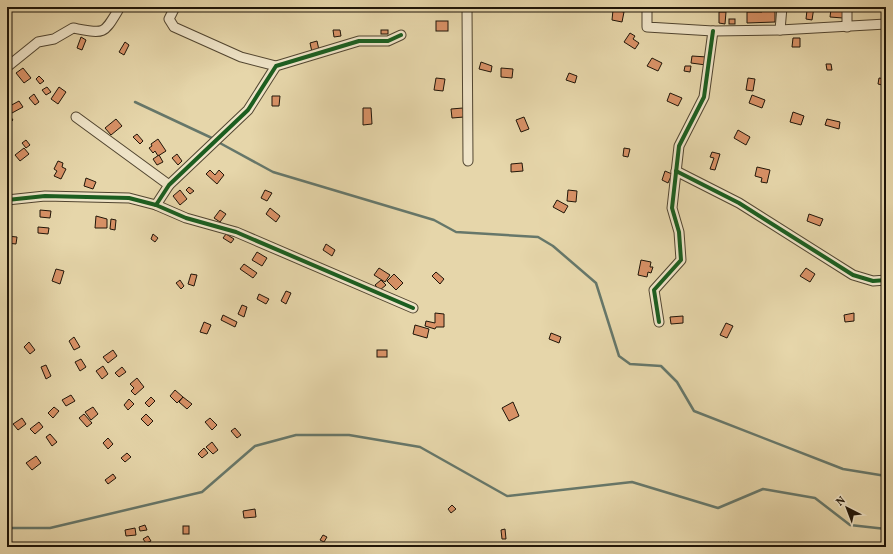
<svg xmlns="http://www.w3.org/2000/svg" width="893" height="554" font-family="Vollkorn,serif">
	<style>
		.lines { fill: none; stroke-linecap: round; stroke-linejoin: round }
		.stream { stroke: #66776a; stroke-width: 2.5 }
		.building { fill: #d89166; stroke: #1f1508 }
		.street-casing { stroke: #514530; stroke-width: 11 }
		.street { stroke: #efe4c8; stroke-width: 9 }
		.cycleway-casing { stroke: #efe4c8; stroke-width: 6 }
		.cycleway { stroke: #1b5e20; stroke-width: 4 }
	</style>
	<rect width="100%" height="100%" fill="#e6d6aa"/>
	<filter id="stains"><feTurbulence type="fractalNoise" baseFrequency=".005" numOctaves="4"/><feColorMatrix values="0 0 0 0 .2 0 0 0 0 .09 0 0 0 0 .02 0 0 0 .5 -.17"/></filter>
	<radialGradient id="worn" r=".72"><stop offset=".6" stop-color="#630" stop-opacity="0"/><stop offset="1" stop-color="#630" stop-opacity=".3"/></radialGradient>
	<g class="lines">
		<!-- stream -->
		<g class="stream">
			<polyline points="135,102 214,139"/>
			<polyline points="218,142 273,172 434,220 456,232 538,237 553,246 596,283 619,356 630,364 661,366 677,382 694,411 843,469 886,476"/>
			<polyline points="7,528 50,528 202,492 255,446 296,435 349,435 420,447 507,496 632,482 718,508 763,489 815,498 850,525 886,529"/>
		</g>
	</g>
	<!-- building -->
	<g class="building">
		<polygon points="762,7 775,7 775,22 747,23 747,12 762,12"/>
		<polygon points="805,7 814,7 812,20 806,19 807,10 805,10"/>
		<polygon points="831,9 843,9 843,18 830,17"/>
		<polygon points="613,10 624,12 622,22 612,20"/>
		<polygon points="719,12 726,12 725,24 719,23"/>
		<rect x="729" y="19" width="6" height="5"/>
		<rect x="436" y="21" width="12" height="10"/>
		<polygon points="333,30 340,30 341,36 334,37"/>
		<rect x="381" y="30" width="7" height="4"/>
		<polygon points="630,33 635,36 633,39 639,43 635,49 624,42"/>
		<polygon points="81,37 86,40 82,50 77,48"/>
		<polygon points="793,38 800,38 800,47 792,47"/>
		<polygon points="317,41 319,50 312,52 310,43"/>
		<polygon points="125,42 129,45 124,55 119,52"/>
		<polygon points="692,56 707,57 706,65 691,63"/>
		<polygon points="652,58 662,63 658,71 647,66"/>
		<polygon points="481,62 492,66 491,72 479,69"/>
		<polygon points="826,64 831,64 832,70 827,70"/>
		<polygon points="685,66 691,66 690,72 684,71"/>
		<polygon points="23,68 31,78 24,83 16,73"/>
		<polygon points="501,68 513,69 512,78 501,77"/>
		<polygon points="569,73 577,76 575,83 566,80"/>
		<polygon points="39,76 44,81 40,84 36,79"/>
		<polygon points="436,78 445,79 443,91 434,90"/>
		<polygon points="748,78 755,79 753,91 746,90"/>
		<polygon points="879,78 886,79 886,86 878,84"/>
		<polygon points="47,87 51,92 46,95 42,90"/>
		<polygon points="59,87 66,92 58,104 51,99"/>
		<polygon points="670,93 682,98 678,106 667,101"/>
		<polygon points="34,94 39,102 35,105 29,98"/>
		<polygon points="752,95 765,100 762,108 749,103"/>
		<polygon points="272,96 280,96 279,106 272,106"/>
		<polygon points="19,101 23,107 12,113 8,107"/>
		<polygon points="363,108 371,108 372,124 363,125"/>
		<polygon points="463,108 464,117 452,118 451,109"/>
		<polygon points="793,112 804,116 801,125 790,122"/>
		<polygon points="10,116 13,120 7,125 7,118"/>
		<polygon points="524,117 529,129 521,132 516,120"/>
		<polygon points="116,119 122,126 111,135 105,128"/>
		<polygon points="827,119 840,122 839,129 825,125"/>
		<polygon points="738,130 750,137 746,145 734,138"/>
		<polygon points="137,134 143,141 140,144 133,137"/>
		<polygon points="158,139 166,151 158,156 155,151 153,153 149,148 152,146 151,144"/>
		<polygon points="26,140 30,145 26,148 22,143"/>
		<polygon points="24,148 29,154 20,161 15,155"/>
		<polygon points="624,148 630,149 628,157 623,156"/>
		<polygon points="712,152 720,154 715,170 710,169 714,158 710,157"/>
		<polygon points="177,154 182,161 178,165 172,158"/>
		<polygon points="159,155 163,162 157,165 153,159"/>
		<polygon points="58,161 63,163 62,167 66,169 61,179 54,176 57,171 54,169"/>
		<polygon points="522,163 523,171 511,172 511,164"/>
		<polygon points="757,167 770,170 767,183 761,182 762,178 755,176"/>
		<polygon points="210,170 215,175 219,170 224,175 217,184 206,174"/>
		<polygon points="665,171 672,174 668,183 662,180"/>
		<polygon points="86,178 96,182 93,189 84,186"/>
		<polygon points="189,187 194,191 190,194 186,190"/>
		<polygon points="180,190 187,199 180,205 173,196"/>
		<polygon points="265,190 272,193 267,201 261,198"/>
		<polygon points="568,190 577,191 576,202 567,201"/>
		<polygon points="557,200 568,206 564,213 553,207"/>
		<polygon points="270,208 280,216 276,222 266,214"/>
		<polygon points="40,210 51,211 50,218 40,217"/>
		<polygon points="220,210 226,214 220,222 214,218"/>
		<polygon points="809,214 823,219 820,226 807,221"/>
		<polygon points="96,216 107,219 107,228 95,228"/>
		<polygon points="111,219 116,220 115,230 110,229"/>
		<polygon points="38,227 49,228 48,234 38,233"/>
		<polygon points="153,234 158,238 155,242 151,239"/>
		<polygon points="226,234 234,239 231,243 223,238"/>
		<polygon points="7,236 17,237 16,244 7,243"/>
		<polygon points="326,244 335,250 332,256 323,250"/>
		<polygon points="257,252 267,258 262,266 252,260"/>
		<polygon points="641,260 651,262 650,267 653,267 651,273 648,272 647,277 638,275"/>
		<polygon points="244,264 257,273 253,278 240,269"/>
		<polygon points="379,268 390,275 385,282 374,275"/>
		<polygon points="806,268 815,274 810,282 800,276"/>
		<polygon points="56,269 64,271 60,284 52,281"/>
		<polygon points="436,272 444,279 440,284 432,276"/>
		<polygon points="191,274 197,275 194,286 188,284"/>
		<polygon points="394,274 403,283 396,290 387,281"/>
		<polygon points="180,280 184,286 181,289 176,283"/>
		<polygon points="381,280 386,285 380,290 375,285"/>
		<polygon points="286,291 291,293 286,304 281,301"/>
		<polygon points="259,294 269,299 266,304 257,299"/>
		<polygon points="242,305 247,307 244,317 238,314"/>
		<polygon points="435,313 444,314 444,327 436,327 435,329 425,326 426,321 435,323"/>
		<polygon points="854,313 854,321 845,322 844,315"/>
		<polygon points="223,315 237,322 235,327 221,320"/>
		<polygon points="683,316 683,323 671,324 670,317"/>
		<polygon points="204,322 211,325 207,334 200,332"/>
		<polygon points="726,323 733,326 727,338 720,335"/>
		<polygon points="415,325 429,329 427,338 413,334"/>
		<polygon points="551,333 561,337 559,343 549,339"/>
		<polygon points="74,337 80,347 74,350 69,341"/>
		<polygon points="29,342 35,350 30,354 24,347"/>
		<polygon points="113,350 117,356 108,363 103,357"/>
		<rect x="377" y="350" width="10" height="7"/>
		<polygon points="81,359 86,367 80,371 75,362"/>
		<polygon points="46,365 51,376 46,379 41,367"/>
		<polygon points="103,366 108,374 102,379 96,371"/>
		<polygon points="122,367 126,372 119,377 115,373"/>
		<polygon points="137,378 144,387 135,395 131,391 134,388 130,384"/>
		<polygon points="175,390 183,397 177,403 170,396"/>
		<polygon points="71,395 75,401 66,406 62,400"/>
		<polygon points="151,397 155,401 149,407 145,403"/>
		<polygon points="183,397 192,404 187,409 179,402"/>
		<polygon points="129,399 134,404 128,410 124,405"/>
		<polygon points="513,402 519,416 509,421 502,408"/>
		<polygon points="54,407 59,411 53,418 48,413"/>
		<polygon points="93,407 98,414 91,420 85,412"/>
		<polygon points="84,414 92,423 87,427 79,418"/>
		<polygon points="146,414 153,421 148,426 141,419"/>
		<polygon points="22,418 26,424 18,430 13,424"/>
		<polygon points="210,418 217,425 212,430 205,422"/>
		<polygon points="39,422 43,427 35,434 30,429"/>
		<polygon points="235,428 241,435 237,438 231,431"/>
		<polygon points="50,434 57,442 52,446 46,437"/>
		<polygon points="108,438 113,444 108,449 103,443"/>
		<polygon points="212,442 218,450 213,454 206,447"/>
		<polygon points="204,448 208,453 202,458 198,454"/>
		<polygon points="127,453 131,457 125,462 121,458"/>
		<polygon points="36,456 41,463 32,470 26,463"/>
		<polygon points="113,474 116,478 108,484 105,480"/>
		<polygon points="452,505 456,509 451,513 448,509"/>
		<polygon points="255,509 256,517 244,518 243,511"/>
		<polygon points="145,525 147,530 140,531 139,527"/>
		<rect x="183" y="526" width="6" height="8"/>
		<polygon points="135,528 136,535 126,536 125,530"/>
		<polygon points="505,529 506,539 502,539 501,530"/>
		<polygon points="323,535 327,537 324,542 320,540"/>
		<polygon points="148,536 151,541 146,543 143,539"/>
		<polygon points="729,542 733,547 724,545"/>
	</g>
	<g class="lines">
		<defs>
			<g id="street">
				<polyline points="175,7 169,19 174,27 241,57 276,66"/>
				<polyline points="467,7 468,161"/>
				<polyline points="647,7 647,27 713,31 780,30 886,24"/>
				<polyline points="847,27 847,7"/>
				<polyline points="780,30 782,7"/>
				<path d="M 7,67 L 38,42 L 54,39 L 73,28 C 106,34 103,35 120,7"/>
				<polyline points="76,117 169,185"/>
				<polyline points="676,171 739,203 853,275 873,281 886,280"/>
				<polyline points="7,200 45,196 129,198 156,205 186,218 236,232 413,308"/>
				<polyline points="156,205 169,185 248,110 276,66 359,41 388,41 401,35"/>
				<polyline points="659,322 654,290 681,260 679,232 672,208 679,146 704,97 713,31"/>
			</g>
		</defs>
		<!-- street casing -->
		<use href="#street" class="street-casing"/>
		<!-- street -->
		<use href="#street" class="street"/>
		<defs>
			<g id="cycleway">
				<polyline points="676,171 739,203 853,275 873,281 886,280"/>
				<polyline points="7,200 45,196 129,198 156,205 186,218 236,232 413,308"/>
				<polyline points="156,205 169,185 248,110 276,66 359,41 388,41 401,35"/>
				<polyline points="659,322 654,290 681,260 679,232 672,208 679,146 704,97 713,31"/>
			</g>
		</defs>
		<!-- cycleway casing -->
		<use href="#cycleway" class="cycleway-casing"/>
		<!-- cycleway -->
		<use href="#cycleway" class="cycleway"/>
	</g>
	<!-- margin -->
	<rect width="893" height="554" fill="none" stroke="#e6d6aa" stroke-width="24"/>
	<rect x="8" y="8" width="877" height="538" fill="none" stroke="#1f1508" stroke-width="2"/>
	<rect x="12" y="12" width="869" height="530" fill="none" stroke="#1f1508"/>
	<!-- north arrow -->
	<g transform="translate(847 508) rotate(318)" stroke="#efe4c8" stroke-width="3" paint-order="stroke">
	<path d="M0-3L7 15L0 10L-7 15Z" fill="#1f1508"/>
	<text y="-6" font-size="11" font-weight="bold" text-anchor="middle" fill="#1f1508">N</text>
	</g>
	<rect width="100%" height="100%" filter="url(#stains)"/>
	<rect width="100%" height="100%" fill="url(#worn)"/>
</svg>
